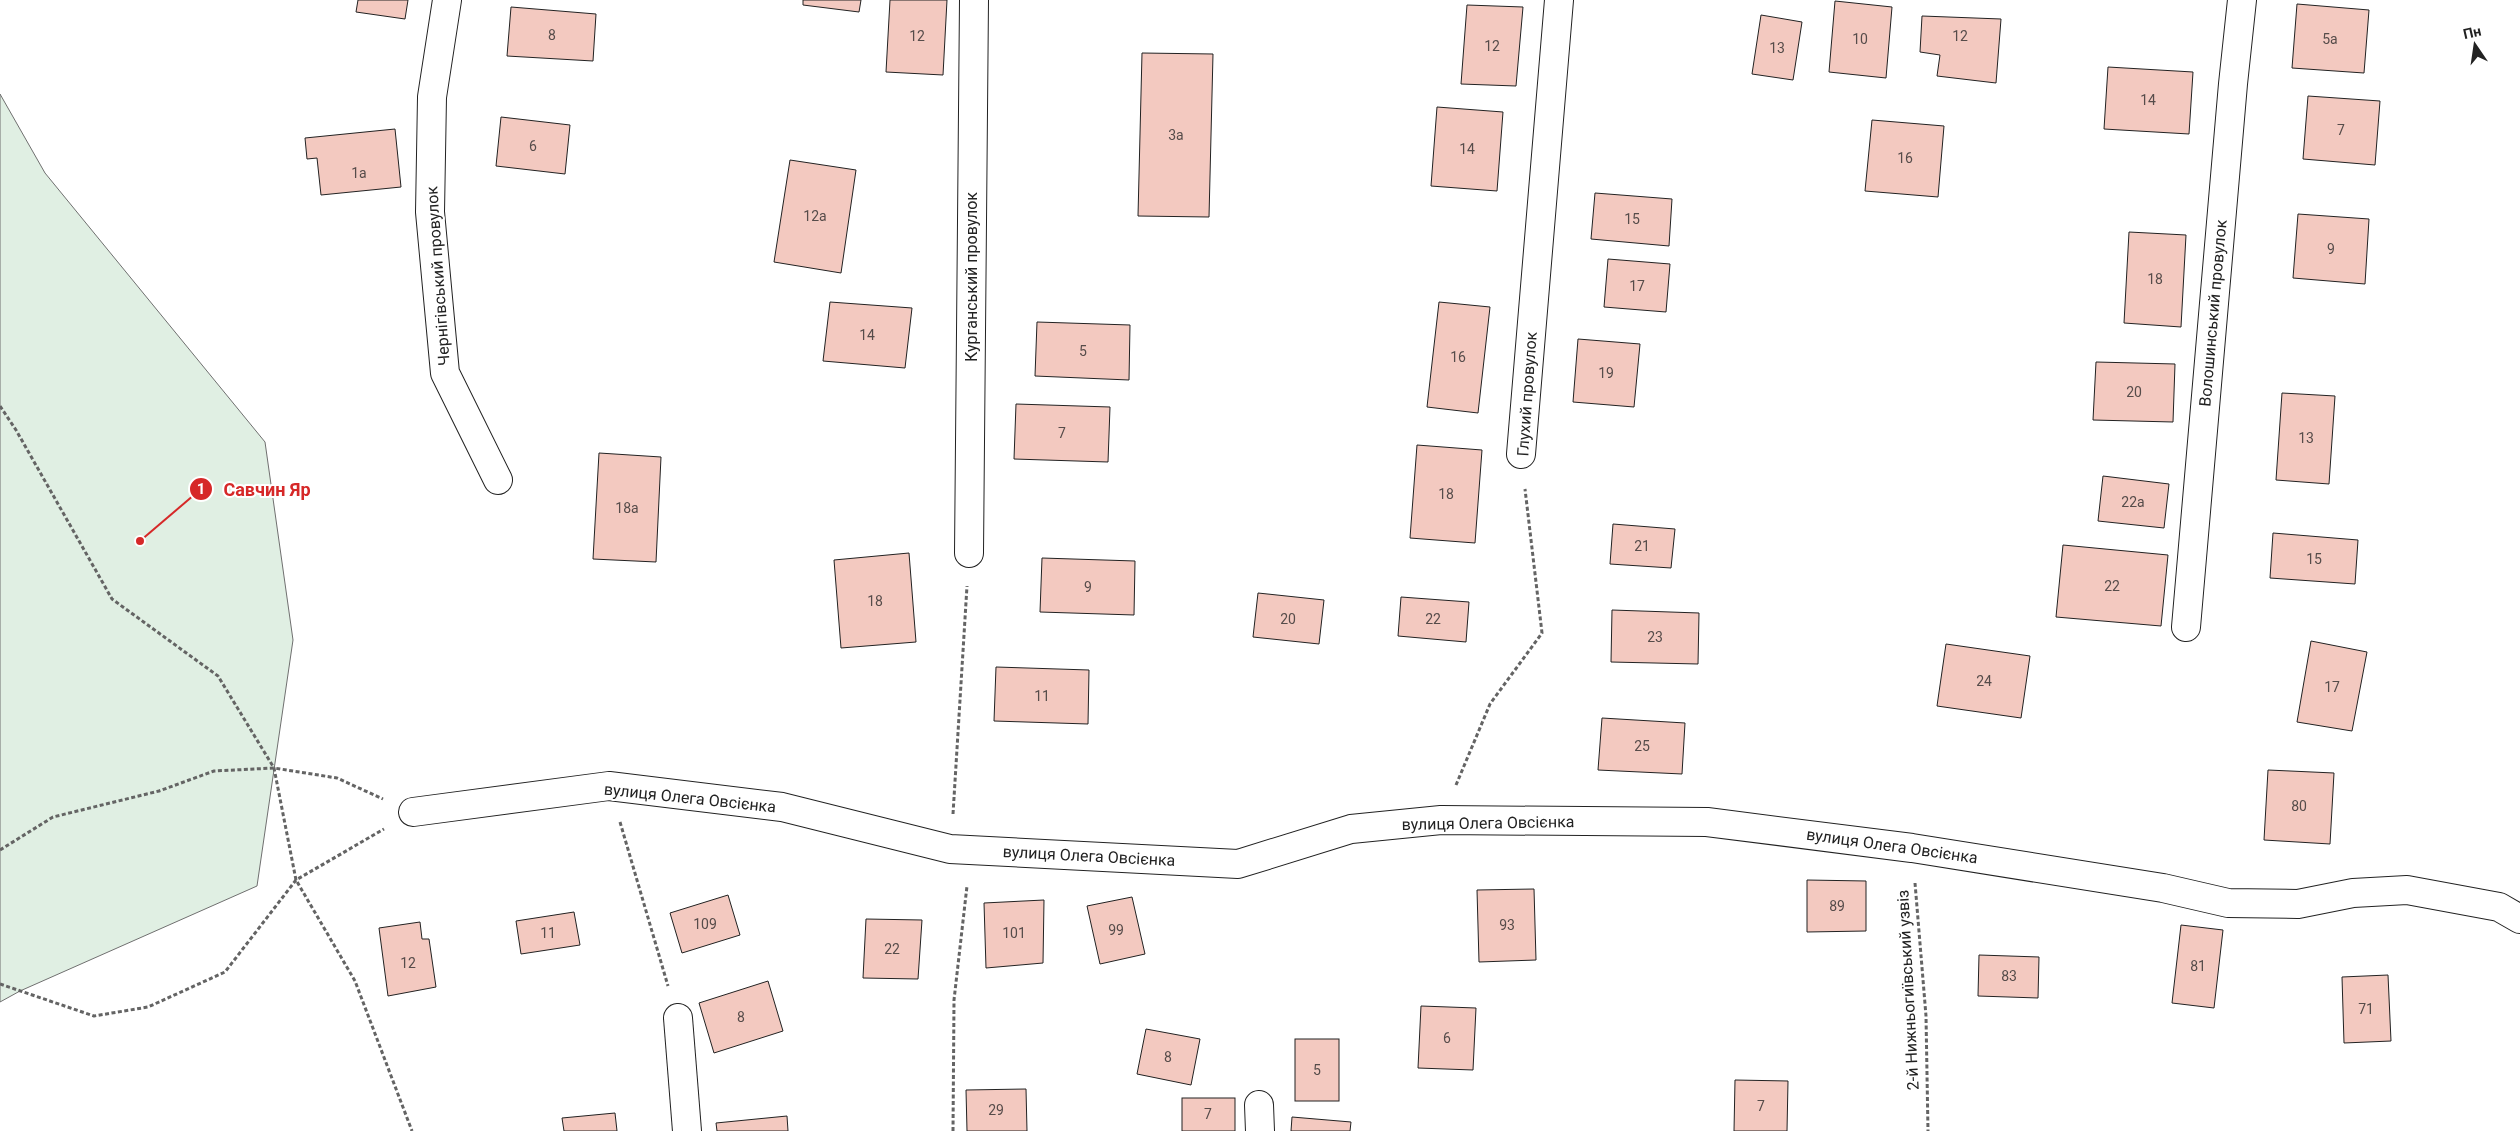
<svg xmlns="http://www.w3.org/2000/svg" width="2520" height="1131" font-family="Roboto,sans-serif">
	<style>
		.green { fill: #e0efe3; stroke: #6f6f6f }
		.building { fill: #f3c9c0; stroke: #222 }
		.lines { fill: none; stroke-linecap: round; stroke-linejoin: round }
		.street-casing { stroke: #222; stroke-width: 30 }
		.path { stroke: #646464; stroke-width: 3; stroke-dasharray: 4 2.5; stroke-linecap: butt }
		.street { stroke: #fff; stroke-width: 28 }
		.labels { text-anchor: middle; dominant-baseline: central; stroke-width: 4; stroke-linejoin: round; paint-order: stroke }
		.number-label { font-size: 14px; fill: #564c4a }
		.street-label { font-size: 16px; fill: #222; stroke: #fff }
		.leader { fill: none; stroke: #d62828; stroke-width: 2 }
		.callout-dot { fill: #d62828; stroke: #fff; stroke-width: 2 }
		.mark-label { font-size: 15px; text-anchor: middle; font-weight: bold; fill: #fff }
		.callout-label { font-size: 18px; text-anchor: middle; font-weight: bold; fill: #d62828; stroke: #fff; stroke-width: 4; stroke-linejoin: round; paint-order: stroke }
	</style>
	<rect width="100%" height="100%" fill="#fff"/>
	<!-- green -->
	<polygon class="green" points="0,94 45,173 265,442 293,640 257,886 20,991 0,1002"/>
	<!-- building -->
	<g class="building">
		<polygon points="358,0 408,0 405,19 356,12"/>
		<polygon points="803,0 861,0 859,12 803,5"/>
		<polygon points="890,0 947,0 943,75 886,72"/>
		<polygon points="1835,1 1892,7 1886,78 1829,72"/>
		<polygon points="2297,4 2369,10 2364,73 2292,68"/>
		<polygon points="1467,5 1523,7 1516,86 1461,84"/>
		<polygon points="511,7 596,14 593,61 507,56"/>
		<polygon points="1761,15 1802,22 1793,80 1752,74"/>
		<polygon points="1922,16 2001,19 1996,83 1937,76 1940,55 1920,52"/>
		<polygon points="1142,53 1213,54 1209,217 1138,216"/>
		<polygon points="2108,67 2193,72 2189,134 2104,129"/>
		<polygon points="2308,96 2380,101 2375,165 2303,159"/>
		<polygon points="1437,107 1503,112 1497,191 1431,186"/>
		<polygon points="501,117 570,125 565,174 496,166"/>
		<polygon points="1872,120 1944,126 1938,197 1865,191"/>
		<polygon points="395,129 401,187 321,195 317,158 307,159 305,138"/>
		<polygon points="790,160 856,170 841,273 774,262"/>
		<polygon points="1595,193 1672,199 1669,246 1591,239"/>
		<polygon points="2298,214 2369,219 2365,284 2293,278"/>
		<polygon points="2129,232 2186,235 2181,327 2124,323"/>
		<polygon points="1608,259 1670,264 1666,312 1604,307"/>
		<polygon points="830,302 912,308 905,368 823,361"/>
		<polygon points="1439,302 1490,307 1478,413 1427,407"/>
		<polygon points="1037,322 1130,325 1129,380 1035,376"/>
		<polygon points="1578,339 1640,344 1634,407 1573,402"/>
		<polygon points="2096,362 2175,364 2173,422 2093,420"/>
		<polygon points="2282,393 2335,396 2329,484 2276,480"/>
		<polygon points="1016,404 1110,407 1108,462 1014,459"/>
		<polygon points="1417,445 1482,450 1475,543 1410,538"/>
		<polygon points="599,453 661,457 656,562 593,559"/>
		<polygon points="2103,476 2169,484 2164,528 2098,521"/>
		<polygon points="1613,524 1675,529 1671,568 1610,564"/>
		<polygon points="2273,533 2358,540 2355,584 2270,578"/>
		<polygon points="2063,545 2168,555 2161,626 2056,617"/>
		<polygon points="909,553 916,642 841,648 834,560"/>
		<polygon points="1042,558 1135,561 1134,615 1040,612"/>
		<polygon points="1258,593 1324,600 1319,644 1253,637"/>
		<polygon points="1401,597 1469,602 1466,642 1398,636"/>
		<polygon points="1612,610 1699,613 1698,664 1611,662"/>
		<polygon points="2311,641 2367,652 2352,731 2297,722"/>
		<polygon points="1946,644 2030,656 2021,718 1937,706"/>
		<polygon points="996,667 1089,670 1088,724 994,721"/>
		<polygon points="1602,718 1685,723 1682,774 1598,770"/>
		<polygon points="2268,770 2334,773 2330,844 2264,840"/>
		<polygon points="1807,880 1866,881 1866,931 1807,932"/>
		<polygon points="1534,889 1536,960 1479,962 1477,890"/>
		<polygon points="728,895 740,935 682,953 670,913"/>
		<polygon points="1132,897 1145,954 1100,964 1087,906"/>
		<polygon points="1044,900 1043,963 986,968 984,903"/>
		<polygon points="574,912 580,945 521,954 516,921"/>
		<polygon points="866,919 922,920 918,979 863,978"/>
		<polygon points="420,922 422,939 429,939 436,987 388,996 379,928"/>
		<polygon points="2181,925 2223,930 2214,1008 2172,1003"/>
		<polygon points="1979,955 2039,957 2038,998 1978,996"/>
		<polygon points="2388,975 2391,1041 2344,1043 2342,977"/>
		<polygon points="768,981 783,1031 714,1053 699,1003"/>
		<polygon points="1421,1006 1476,1008 1473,1070 1418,1068"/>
		<polygon points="1146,1029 1200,1039 1191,1085 1137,1074"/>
		<rect x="1295" y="1039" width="44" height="62"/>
		<polygon points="1735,1080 1788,1081 1787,1131 1734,1131"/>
		<polygon points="1026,1089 1027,1131 967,1131 966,1090"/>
		<rect x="1182" y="1098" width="53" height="33"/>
		<polygon points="615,1113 617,1131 564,1131 562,1118"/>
		<polygon points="787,1116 788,1131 717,1131 716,1123"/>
		<polygon points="1292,1117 1351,1122 1350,1131 1291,1131"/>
	</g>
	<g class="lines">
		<defs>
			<g id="street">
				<polyline points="447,0 432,97 430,212 445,373 498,480"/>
				<polyline points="1521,454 1559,0"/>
				<polyline points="969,553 974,0"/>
				<polyline points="2186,627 2233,84 2242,0"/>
				<polyline points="413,812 609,786 782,807 950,849 1238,864 1351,829 1441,820 1707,822 1912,848 2163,888 2228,903 2298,904 2353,893 2407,890 2499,907 2520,919"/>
				<polyline points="678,1018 687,1131"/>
				<polyline points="1259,1105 1260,1131"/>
			</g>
		</defs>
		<!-- street casing -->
		<use href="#street" class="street-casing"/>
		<!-- path -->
		<g class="path">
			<polyline points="0,406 16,430 112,599 218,676 274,768 296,880 355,981 412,1131"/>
			<polyline points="1456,785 1490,704 1542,633 1525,489"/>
			<polyline points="953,814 967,586"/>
			<polyline points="620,822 668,986"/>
			<polyline points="0,850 53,817 159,791 214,771 274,768 337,778 383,799"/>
			<polyline points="1915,883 1926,1016 1928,1131"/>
			<polyline points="0,984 94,1016 148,1007 225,972 296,880 384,829"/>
			<polyline points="953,1131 954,1000 967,886"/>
		</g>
		<!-- street -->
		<use href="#street" class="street"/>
	</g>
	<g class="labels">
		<!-- number labels -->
		<g class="number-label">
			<text x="552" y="35">8</text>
			<text x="917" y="36">12</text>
			<text x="1960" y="36">12</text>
			<text x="1860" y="39">10</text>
			<text x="2330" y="39">5а</text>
			<text x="1492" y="46">12</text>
			<text x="1777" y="48">13</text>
			<text x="2148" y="100">14</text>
			<text x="2341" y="130">7</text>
			<text x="1176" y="135">3а</text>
			<text x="533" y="146">6</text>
			<text x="1467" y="149">14</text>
			<text x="1905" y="158">16</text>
			<text x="359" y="173">1а</text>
			<text x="815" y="216">12а</text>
			<text x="1632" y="219">15</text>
			<text x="2331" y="249">9</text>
			<text x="2155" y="279">18</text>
			<text x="1637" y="286">17</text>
			<text x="867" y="335">14</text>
			<text x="1083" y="351">5</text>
			<text x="1458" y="357">16</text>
			<text x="1606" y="373">19</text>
			<text x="2134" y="392">20</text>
			<text x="1062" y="433">7</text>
			<text x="2306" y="438">13</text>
			<text x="1446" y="494">18</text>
			<text x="2133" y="502">22а</text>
			<text x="627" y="508">18а</text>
			<text x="1642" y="546">21</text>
			<text x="2314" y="559">15</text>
			<text x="2112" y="586">22</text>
			<text x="1088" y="587">9</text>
			<text x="875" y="601">18</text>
			<text x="1288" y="619">20</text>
			<text x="1433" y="619">22</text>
			<text x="1655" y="637">23</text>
			<text x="1984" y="681">24</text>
			<text x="2332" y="687">17</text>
			<text x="1042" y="696">11</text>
			<text x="1642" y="746">25</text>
			<text x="2299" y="806">80</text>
			<text x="1837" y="906">89</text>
			<text x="705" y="924">109</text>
			<text x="1507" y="925">93</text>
			<text x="1116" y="930">99</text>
			<text x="548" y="933">11</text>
			<text x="1014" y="933">101</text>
			<text x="892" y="949">22</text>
			<text x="408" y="963">12</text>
			<text x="2198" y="966">81</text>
			<text x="2009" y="976">83</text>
			<text x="2366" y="1009">71</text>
			<text x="741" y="1017">8</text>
			<text x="1447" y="1038">6</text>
			<text x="1168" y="1057">8</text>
			<text x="1317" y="1070">5</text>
			<text x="1761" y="1106">7</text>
			<text x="996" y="1110">29</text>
			<text x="1208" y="1114">7</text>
		</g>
		<!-- street labels -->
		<g class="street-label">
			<text transform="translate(438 276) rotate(-94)">Чернігівський провулок</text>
			<text transform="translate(971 277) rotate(-90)">Курганський провулок</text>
			<text transform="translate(2213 313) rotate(-85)">Волошинський провулок</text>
			<text transform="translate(1527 394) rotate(-86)">Глухий провулок</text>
			<text transform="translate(690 798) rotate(6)">вулиця Олега Овсієнка</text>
			<text transform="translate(1488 823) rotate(-1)">вулиця Олега Овсієнка</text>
			<text transform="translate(1892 846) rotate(8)">вулиця Олега Овсієнка</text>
			<text transform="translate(1089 856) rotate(3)">вулиця Олега Овсієнка</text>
			<text transform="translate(1908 990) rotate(-93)">2-й Нижньогиївський узвіз</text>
		</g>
	</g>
	<!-- callouts -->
	<path class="leader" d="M140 541L201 489"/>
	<g class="callout-dot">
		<circle cx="140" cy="541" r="5"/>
		<circle cx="201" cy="489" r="12"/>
	</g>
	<g class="mark-label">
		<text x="201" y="494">1</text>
	</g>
	<g class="callout-label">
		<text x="267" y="496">Савчин Яр</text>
	</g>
	<!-- north arrow -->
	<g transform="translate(2475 45) rotate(347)" stroke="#ffffff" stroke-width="4" paint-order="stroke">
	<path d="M0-4L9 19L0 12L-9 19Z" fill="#222222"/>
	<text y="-8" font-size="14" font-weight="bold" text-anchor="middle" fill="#222222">Пн</text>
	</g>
</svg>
